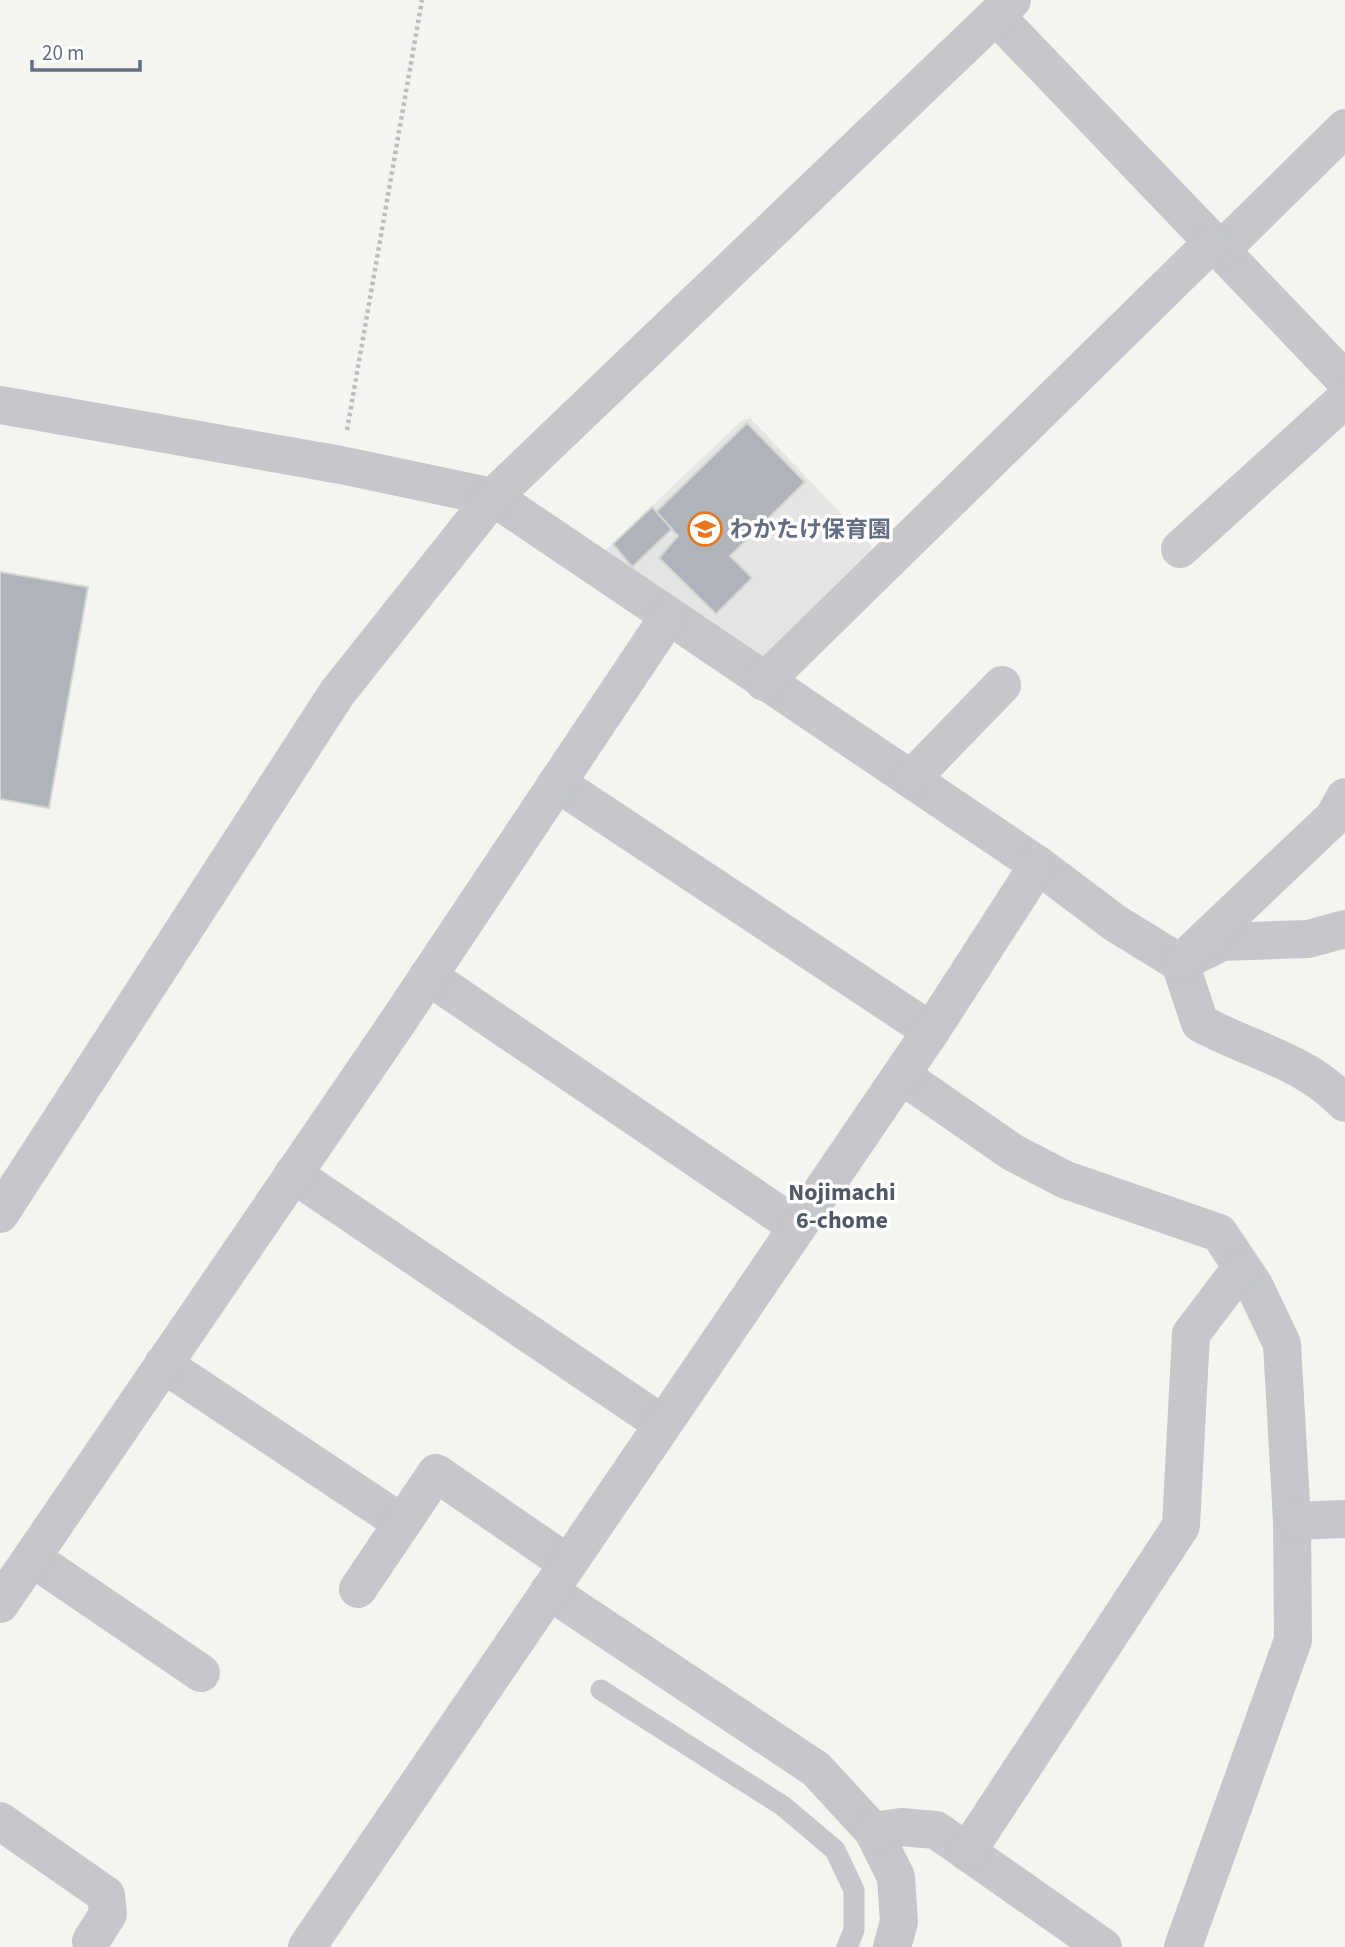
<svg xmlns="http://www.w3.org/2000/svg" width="1345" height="1947" font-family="'Source Sans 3','Noto Sans JP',sans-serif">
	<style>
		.built { fill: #e5e5e4 }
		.building { fill: #afb4bb; stroke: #d5d6d3; stroke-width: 2 }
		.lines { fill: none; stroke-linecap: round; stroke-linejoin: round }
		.path { stroke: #bcbdc0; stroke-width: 4.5; stroke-dasharray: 3.5 3.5; stroke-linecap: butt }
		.service { stroke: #c5c7cb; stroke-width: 21 }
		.minor { stroke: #c5c7cb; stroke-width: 38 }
		.tertiary { stroke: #c5c7cb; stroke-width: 38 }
		.labels { text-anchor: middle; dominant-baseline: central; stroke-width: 7; stroke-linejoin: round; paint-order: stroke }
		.poi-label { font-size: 23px; font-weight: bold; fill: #636e83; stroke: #fff; text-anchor: start }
		.neighbourhood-label { font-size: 24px; font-weight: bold; fill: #515967; stroke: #fff }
	</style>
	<rect width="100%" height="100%" fill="#f4f5f0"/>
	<!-- built -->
	<polygon class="built" points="750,418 871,545 871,556 768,658 754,659 605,551 742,420"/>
	<!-- building -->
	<g class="building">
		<polygon points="747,423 805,482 730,556 752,578 716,614 659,558 678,536 656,512"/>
		<polygon points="652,507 672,529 632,567 613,544"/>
		<polygon points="0,572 88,587 49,808 0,799"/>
	</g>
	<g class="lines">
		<!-- path -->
		<polyline class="path" points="347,430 422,0"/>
		<!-- service -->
		<polyline class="service" points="601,1690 783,1806 835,1850 854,1890 854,1930 847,1947"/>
		<!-- minor -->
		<g class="minor">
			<polyline points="996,16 1345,380"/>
			<polyline points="1221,250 1345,128"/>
			<path d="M 0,405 L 341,465 L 493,497 L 1038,865 L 1115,923 L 1180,963 L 1200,1023 C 1251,1051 1302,1059 1345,1103"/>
			<polyline points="1180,549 1345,399"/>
			<polyline points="764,682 1213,242"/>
			<polyline points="911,779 1002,685"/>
			<polyline points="557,783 931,1031"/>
			<polyline points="1194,956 1222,942 1308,939 1345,929"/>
			<polyline points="1180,963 1334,817 1345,797"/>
			<polyline points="428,976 796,1226"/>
			<polyline points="901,1075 1012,1152 1066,1180 1219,1233 1254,1285 1282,1344 1292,1521 1293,1640 1183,1947"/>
			<polyline points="293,1174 661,1423"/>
			<polyline points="163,1364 402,1523"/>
			<polyline points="1292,1521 1345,1519"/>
			<polyline points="32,1558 201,1673"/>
			<polyline points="358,1589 436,1473 567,1563"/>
			<polyline points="549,1591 816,1769 873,1831 896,1877 899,1922 892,1947"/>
			<polyline points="0,1604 397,1023 668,617"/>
			<polyline points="0,1821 106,1895 108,1914 91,1941"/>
			<polyline points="873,1831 901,1827 936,1830 1103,1947"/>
			<polyline points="967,1852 1181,1526 1191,1334 1241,1268"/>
			<polyline points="307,1947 931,1031 1038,865"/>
		</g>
		<!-- tertiary -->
		<polyline class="tertiary" points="0,1214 337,693 493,497 1012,0"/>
	</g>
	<!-- icons -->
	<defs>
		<symbol id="school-ring" viewBox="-11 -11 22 22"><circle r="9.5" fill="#fff" stroke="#e7761e" stroke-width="1.5"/><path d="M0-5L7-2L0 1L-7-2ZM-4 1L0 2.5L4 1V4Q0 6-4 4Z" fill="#e7761e"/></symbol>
	</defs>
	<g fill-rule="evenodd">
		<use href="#school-ring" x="686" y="510" width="38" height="38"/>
	</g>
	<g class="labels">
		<!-- poi labels -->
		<g class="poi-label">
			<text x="730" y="529">わかたけ保育園</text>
		</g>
		<!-- neighbourhood labels -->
		<g class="neighbourhood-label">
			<text x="842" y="1192">Nojimachi<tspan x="842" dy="28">6-chome</tspan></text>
		</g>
	</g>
	<!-- scale -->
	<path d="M32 60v10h108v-10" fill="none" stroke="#636e83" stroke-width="3.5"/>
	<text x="42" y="60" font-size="21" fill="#636e83" stroke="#ffffff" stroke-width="5" paint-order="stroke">20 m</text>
</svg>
